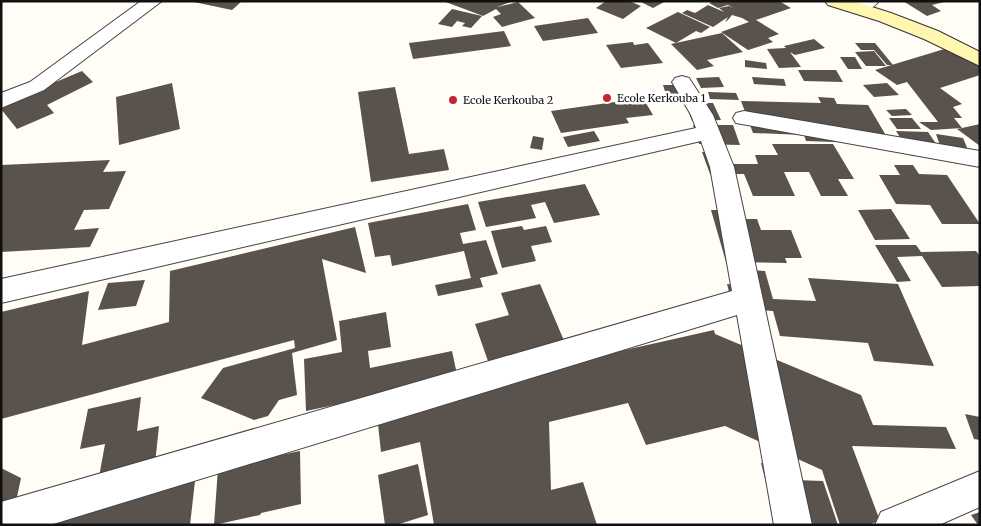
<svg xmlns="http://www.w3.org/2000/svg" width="981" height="526" font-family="Merriweather,serif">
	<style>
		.building { fill: #5a524d }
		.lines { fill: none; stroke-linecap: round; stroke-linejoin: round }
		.street-casing { stroke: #444; stroke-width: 2 }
		.secondary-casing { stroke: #333; stroke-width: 2 }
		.street { fill: #fff; fill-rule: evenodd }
		.secondary { fill: #fff6b0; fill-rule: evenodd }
		.poi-dot { fill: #c4262e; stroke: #fff; stroke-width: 2 }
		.labels { text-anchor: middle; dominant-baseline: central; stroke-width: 5; stroke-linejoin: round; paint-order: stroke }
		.far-poi-label { font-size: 11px; fill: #111; stroke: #fff; text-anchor: start }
	</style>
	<rect width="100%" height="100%" fill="#fffdf5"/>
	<!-- building -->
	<g class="building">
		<polygon points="189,1 242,1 232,10"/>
		<polygon points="443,1 513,1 497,7 518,2 535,18 502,27 493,17 501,14 496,9 483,16"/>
		<polygon points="606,1 629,1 641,6 623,19 596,8"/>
		<polygon points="639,1 666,1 653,8"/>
		<polygon points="716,1 779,1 791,8 756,20 779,34 768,38 773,42 748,50 721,32 749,22 742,18 732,15 728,20 725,22 728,17 713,27 682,13 687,10 695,13 708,5 724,12 719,8 729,6 734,8 728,5 718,8 709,3"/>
		<polygon points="903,1 944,1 944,2 932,5 941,11 927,16"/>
		<polygon points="452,9 482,16 471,28 462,26 465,23 457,21 452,27 438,24"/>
		<polygon points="678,12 710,27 701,33 696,31 676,43 646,28"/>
		<polygon points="588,18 598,33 543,41 534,26"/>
		<polygon points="504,31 511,46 413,59 409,43"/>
		<polygon points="722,33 743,52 707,60 714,66 697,70 671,44"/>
		<polygon points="814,39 825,48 795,55 790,52 801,67 779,68 767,49 786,48 784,46"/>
		<polygon points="633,42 634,45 648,43 663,63 621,68 606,45"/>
		<polygon points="855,43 875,43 893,65 887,65 874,50 861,50"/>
		<polygon points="951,47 980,65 980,75 940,88 962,104 953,107 962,118 954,118 962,128 980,124 980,146 957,129 962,128 931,130 919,122 938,122 907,82 897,85 875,70"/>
		<polygon points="874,51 886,66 866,66 855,52"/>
		<polygon points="840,57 855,57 862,69 848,69"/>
		<polygon points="745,60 766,63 767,69 745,67"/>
		<polygon points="798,70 836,70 843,82 804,81"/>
		<polygon points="82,71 93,82 47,105 54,113 17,129 1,109 1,105"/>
		<polygon points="719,77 724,87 701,88 696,78"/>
		<polygon points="752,77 784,79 786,86 754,84"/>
		<polygon points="172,83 180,129 119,145 116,97"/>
		<polygon points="887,83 899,95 874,97 863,85"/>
		<polygon points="663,85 685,85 691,101 668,101"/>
		<polygon points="395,87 409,154 444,149 449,170 371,182 358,92"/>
		<polygon points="708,92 736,93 739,100 710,99"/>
		<polygon points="818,97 834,98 837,104 868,105 891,144 806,141 804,135 753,133 741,101 821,103"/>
		<polygon points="643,98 653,115 626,118 629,123 561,133 551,111"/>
		<polygon points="685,103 713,103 721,120 692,121"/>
		<polygon points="906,109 912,115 892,116 886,110"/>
		<polygon points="889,118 912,118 921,129 897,129"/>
		<polygon points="693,125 733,125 740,145 699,144"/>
		<polygon points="594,131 600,141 568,147 563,137"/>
		<polygon points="896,131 928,132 943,154 936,134 963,138 974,164 944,157 912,156"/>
		<polygon points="533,136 544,138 542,150 530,148"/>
		<polygon points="772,144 833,144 854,179 838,179 848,196 821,196 809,172 784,172 795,196 753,196 744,174 710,174 702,152 724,152 729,164 758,164 755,155 778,155"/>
		<polygon points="110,160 103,172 126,171 109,209 84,210 74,230 99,228 90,247 1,252 1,165"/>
		<polygon points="894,165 913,165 919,174 947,175 980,224 942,224 930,205 896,204 879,175 900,175"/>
		<polygon points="585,184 600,215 554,223 545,202 531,205 536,218 486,227 478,202"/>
		<polygon points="468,204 476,230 460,233 463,244 486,240 498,274 480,278 483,287 438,296 435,285 471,278 464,251 392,266 390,255 375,257 368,223"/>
		<polygon points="891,209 910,239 875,240 858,210"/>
		<polygon points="711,210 735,210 738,219 757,219 761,230 791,230 802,258 785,258 787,263 726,262"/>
		<polygon points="522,226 524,230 546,226 552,242 531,246 536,261 502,268 491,231"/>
		<polygon points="355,227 366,273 322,259 337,340 292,353 297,395 279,400 268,416 254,420 201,398 223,368 295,348 294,340 1,419 1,312 89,291 82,345 169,322 170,271"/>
		<polygon points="875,245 916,245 921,252 976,251 980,256 980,286 942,287 922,256 897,257 911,281 897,282"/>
		<polygon points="752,270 765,271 773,299 816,301 808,278 898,284 934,366 874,361 868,343 780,336 773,311 733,308 727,284 756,286"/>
		<polygon points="145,280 136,306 98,310 108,283"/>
		<polygon points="540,284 565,343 489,364 475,324 509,315 501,293"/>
		<polygon points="386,312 391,347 368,351 370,368 452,351 458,379 306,411 304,359 342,352 339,321"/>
		<polygon points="714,330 715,334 861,395 873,425 946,427 956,449 852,446 880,521 868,525 840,525 822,470 725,426 646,445 628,403 549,422 551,490 583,482 597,525 434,525 420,442 381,452 376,406"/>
		<polygon points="141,397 137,431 159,426 155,464 99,477 105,444 80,449 88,409"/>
		<polygon points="965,414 980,417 980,440 974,439"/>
		<polygon points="300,451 301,504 261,513 260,515 214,525 218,468"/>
		<polygon points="761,463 789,464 795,480 823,481 838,525 777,525"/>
		<polygon points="418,464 428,515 396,525 385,525 378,475"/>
		<polygon points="1,468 21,478 17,497 1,502"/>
		<polygon points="195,481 190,525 18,525"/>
		<polygon points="980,512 980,525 978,525 971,515"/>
	</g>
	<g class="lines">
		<defs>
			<g id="street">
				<polygon points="141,1 162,1 44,90 1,108 1,93 30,82"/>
				<path d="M 856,1 L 879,1 C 872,10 861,14 851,12 L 848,8 Z"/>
				<polygon points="682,76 689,78 713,115 734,167 812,525 774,525 737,315 50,525 1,525 1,502 732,291 710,167 701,141 1,303 1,279 696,128 691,115 672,82 675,78"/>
				<polygon points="744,111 980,151 980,167 736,123 733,118 736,113"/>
				<polygon points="980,471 980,507 939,525 875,525 881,512"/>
			</g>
			<polygon id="secondary" points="825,1 853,1 891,13 938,31 980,52 980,66 924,39 879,21 828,5"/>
		</defs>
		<!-- street casing -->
		<use href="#street" class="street-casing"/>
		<!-- secondary casing -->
		<use href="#secondary" class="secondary-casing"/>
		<!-- street -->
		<use href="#street" class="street"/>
		<!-- secondary -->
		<use href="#secondary" class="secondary"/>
	</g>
	<!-- markers -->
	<g class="poi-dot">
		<circle cx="607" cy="98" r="5"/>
		<circle cx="453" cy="100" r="5"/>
	</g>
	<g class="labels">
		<!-- far-poi labels -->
		<g class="far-poi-label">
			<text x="617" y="98">Ecole Kerkouba 1</text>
			<text x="463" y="100">Ecole Kerkouba 2</text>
		</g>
	</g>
	<!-- border -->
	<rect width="981" height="526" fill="none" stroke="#111111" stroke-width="5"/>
</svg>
